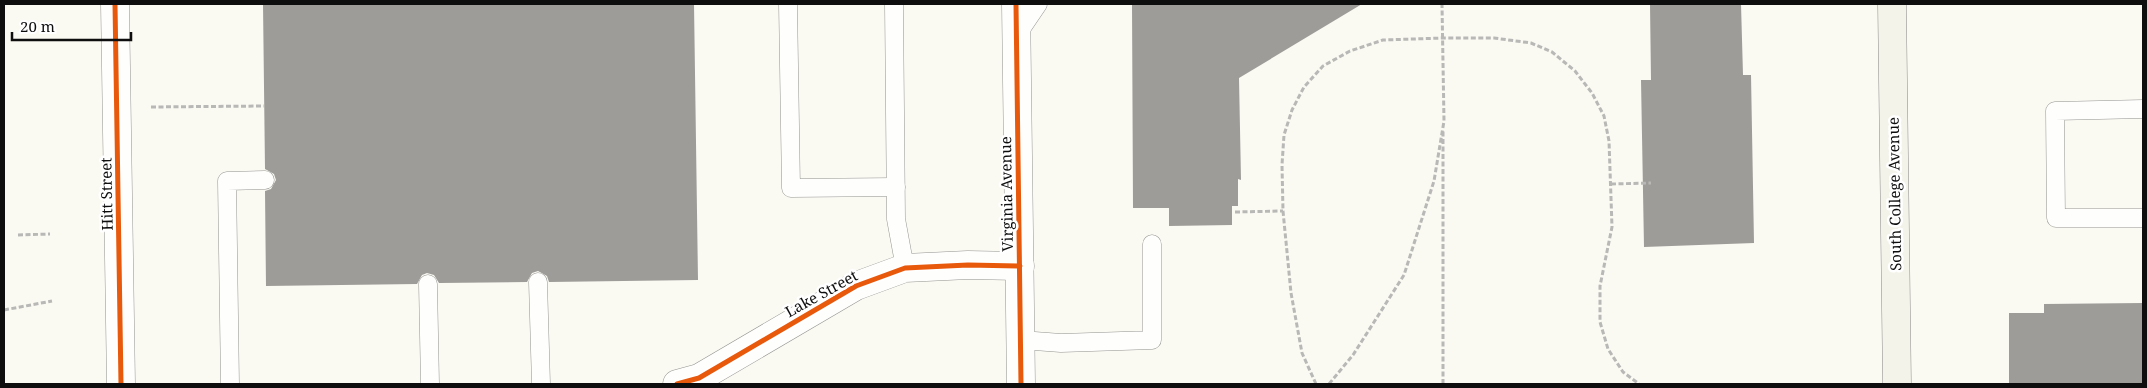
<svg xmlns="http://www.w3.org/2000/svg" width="2147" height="388" font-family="'Noto Serif',serif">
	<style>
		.building { fill: #9e9c98 }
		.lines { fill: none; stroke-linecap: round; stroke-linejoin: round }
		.lane-casing { stroke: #949491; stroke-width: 19 }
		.street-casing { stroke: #949491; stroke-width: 29 }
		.secondary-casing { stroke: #8b8a87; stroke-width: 29 }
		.path { stroke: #b8b8b6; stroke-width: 3; stroke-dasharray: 5 2.5; stroke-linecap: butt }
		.lane { stroke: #fefefd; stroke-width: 18 }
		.street { stroke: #fefefd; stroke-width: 28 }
		.secondary { stroke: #f4f3ea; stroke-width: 28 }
		.cycleway-casing { stroke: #fff; stroke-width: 8 }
		.cycleway { stroke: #e8590c; stroke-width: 5 }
		.labels { text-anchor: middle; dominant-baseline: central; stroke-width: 5; stroke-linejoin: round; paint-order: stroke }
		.street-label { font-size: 15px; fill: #0e0e0e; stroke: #fff }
	</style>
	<rect width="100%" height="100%" fill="#faf9f2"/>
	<!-- building -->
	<g class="building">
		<polygon points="263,4 694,4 698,280 549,282 547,276 538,271 532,273 527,282 439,283 434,275 427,273 422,275 417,284 266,286 265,191 271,189 276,180 274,174 265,169"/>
		<polygon points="1132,4 1362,4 1239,78 1241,180 1238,179 1238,206 1232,206 1232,225 1169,226 1169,208 1133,208"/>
		<polygon points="1650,4 1741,4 1743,75 1751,75 1754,243 1644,247 1641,80 1651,80"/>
		<polygon points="2143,303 2143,384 2009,384 2009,313 2044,313 2044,304"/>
	</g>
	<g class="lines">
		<defs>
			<g id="lane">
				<polyline points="788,4 791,188 896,187"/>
				<polyline points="894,4 896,219 905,268"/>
				<polyline points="1017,35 1038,4"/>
				<polyline points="2143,109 2055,111 2056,218 2143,218"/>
				<polyline points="538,282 541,384"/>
				<polyline points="428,284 430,384"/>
				<polyline points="1021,340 1061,343 1152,340 1152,244"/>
				<polyline points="230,384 227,181 265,180"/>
			</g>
			<g id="street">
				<polyline points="115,4 121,384"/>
				<polyline points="1016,4 1021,384"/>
				<polyline points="677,384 699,378 856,286 905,268 968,265 1020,266"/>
			</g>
			<polyline id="secondary" points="1892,4 1897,384"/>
		</defs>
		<!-- lane casing -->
		<use href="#lane" class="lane-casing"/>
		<!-- street casing -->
		<use href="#street" class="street-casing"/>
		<!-- secondary casing -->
		<use href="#secondary" class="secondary-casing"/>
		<!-- path -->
		<g class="path">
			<polyline points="151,107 264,106"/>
			<polyline points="1611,184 1651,183"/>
			<polyline points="1235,212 1283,211"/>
			<polyline points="18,235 50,234"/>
			<polyline points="4,310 52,301"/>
			<polyline points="1316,384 1302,353 1291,293 1283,211 1282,165 1284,135 1292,110 1304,87 1323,66 1350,51 1383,40 1443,38 1494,38 1531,43 1552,52 1575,71 1592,93 1604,116 1609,141 1612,227 1600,286 1600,322 1608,349 1623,372 1639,384"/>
			<polyline points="1329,384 1353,355 1404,275 1434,181 1444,121 1442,4"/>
			<polyline points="1443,384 1443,131"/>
		</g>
		<!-- lane -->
		<use href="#lane" class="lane"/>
		<!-- street -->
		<use href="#street" class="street"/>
		<!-- secondary -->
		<use href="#secondary" class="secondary"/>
		<defs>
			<g id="cycleway">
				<polyline points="115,4 121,384"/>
				<polyline points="1016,4 1021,384"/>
				<polyline points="677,384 699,378 856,286 905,268 968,265 1020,266"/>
			</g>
		</defs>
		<!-- cycleway casing -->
		<use href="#cycleway" class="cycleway-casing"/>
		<!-- cycleway -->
		<use href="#cycleway" class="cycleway"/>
	</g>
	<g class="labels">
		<!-- street labels -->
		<g class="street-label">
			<text transform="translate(106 194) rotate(-91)">Hitt Street</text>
			<text transform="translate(1006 194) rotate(-91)">Virginia Avenue</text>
			<text transform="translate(1894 194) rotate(-91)">South College Avenue</text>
			<text transform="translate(821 293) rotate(-29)">Lake Street</text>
		</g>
	</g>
	<!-- border -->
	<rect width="2147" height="388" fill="none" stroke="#0e0e0e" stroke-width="10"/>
	<!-- scale -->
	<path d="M12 32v8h119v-8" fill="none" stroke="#0e0e0e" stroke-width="2.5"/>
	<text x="20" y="32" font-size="15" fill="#0e0e0e" stroke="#ffffff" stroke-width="4" paint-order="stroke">20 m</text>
</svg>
